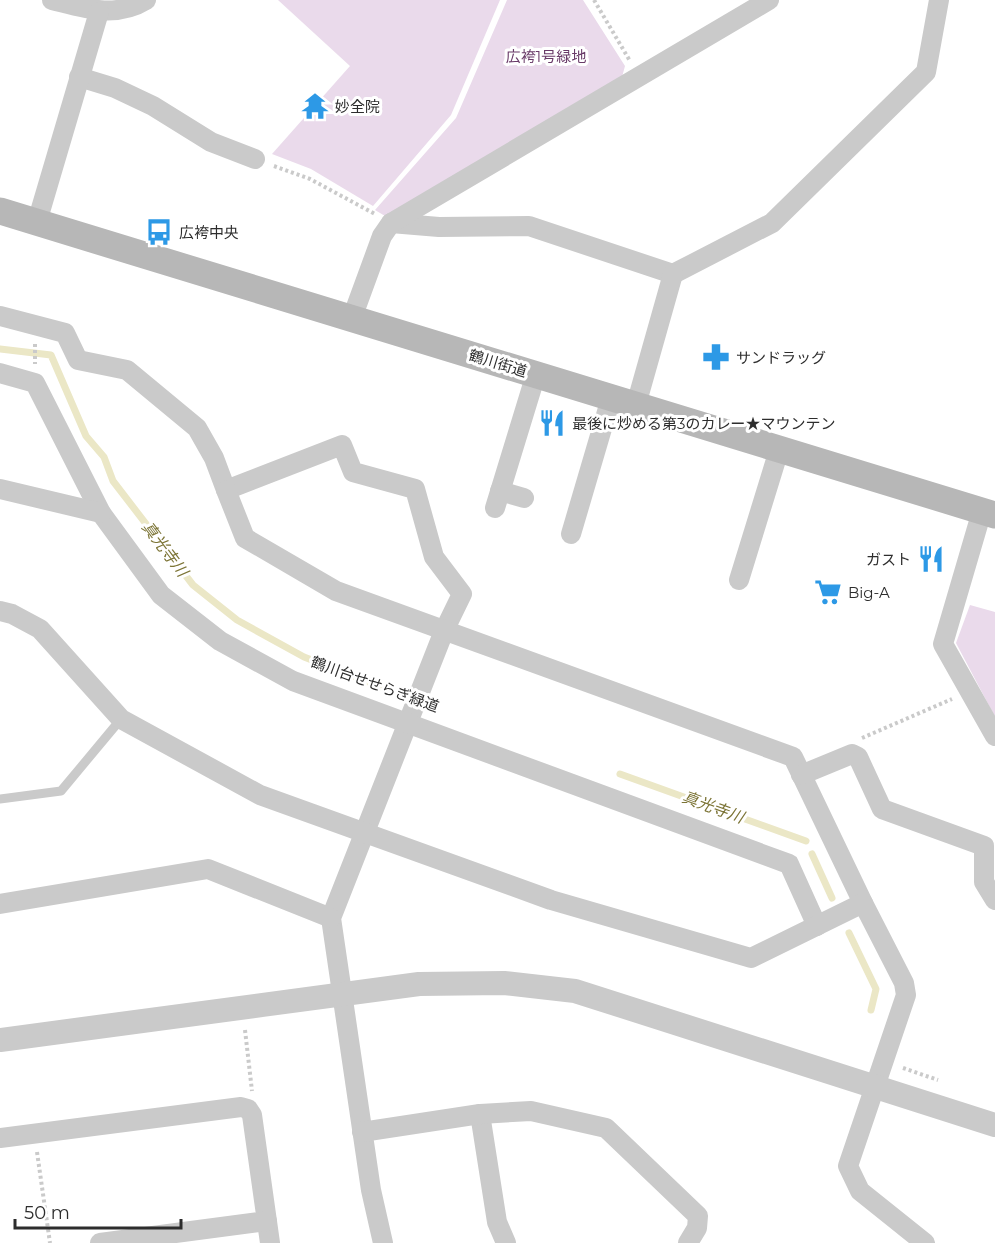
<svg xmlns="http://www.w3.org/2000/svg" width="995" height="1243" font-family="Montserrat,'Noto Sans JP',sans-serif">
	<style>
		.green { fill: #eadaeb }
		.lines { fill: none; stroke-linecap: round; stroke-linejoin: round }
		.stream { stroke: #ebe7c6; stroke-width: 7 }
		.path { stroke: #cacaca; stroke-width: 4; stroke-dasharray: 3 3; stroke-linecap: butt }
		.service { stroke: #cacaca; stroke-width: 9 }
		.minor { stroke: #cacaca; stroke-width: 20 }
		.tertiary { stroke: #cacaca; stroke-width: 24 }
		.secondary { stroke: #b7b7b7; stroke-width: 27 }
		.labels { text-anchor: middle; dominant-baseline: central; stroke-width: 6; stroke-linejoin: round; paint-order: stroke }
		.park-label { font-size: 15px; fill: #693a68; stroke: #fff }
		.poi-label { font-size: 15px; fill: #2d2d2d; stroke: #fff; text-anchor: start }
		.street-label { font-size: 15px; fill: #2d2d2d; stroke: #fff }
		.water-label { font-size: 16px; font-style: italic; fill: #7c7435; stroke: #fff }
	</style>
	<rect width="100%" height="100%" fill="#fff"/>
	<!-- green -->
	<g class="green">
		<polygon points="278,0 500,0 451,115 373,206 311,169 272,154 350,66"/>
		<polygon points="507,0 583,0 625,66 622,77 385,216 375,210 456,118"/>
		<polygon points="970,605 995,612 995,717 956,643"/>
	</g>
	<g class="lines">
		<!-- stream -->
		<g class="stream">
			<polyline points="0,349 51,355 86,436 104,457 113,481 193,585 237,620 304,657 397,693"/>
			<polyline points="620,774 806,841"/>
			<polyline points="812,854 832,898"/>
			<polyline points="849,933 876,989 871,1010"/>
		</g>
		<!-- path -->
		<g class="path">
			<polyline points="594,0 630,61"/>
			<polyline points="274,166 310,179 375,214"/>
			<polyline points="35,344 35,364"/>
			<polyline points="862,738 952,699"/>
			<polyline points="245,1030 252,1091"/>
			<polyline points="903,1068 938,1080"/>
			<polyline points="37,1152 50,1243"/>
		</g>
		<!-- service -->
		<polyline class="service" points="0,799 61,791 121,719"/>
		<!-- minor -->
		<g class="minor">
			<path d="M 52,0 C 84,8 115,19 146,0"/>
			<polyline points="79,77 115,88 153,106 211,142 255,159"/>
			<polyline points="37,222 99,12"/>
			<polyline points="391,223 439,227 529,226 673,274 772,223 926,72 939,0"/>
			<polyline points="0,316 65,333 78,360 127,370 197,428 214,458 226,490 342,445 353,472 415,489 434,557 462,594 444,631 331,918 371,1190 383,1243"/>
			<polyline points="352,318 382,236 391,223 769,0"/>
			<polyline points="0,373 35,383 101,513 161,595 220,641 293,681 789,864 817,926"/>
			<polyline points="636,405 673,274"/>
			<polyline points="0,489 101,513"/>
			<polyline points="226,490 245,538 336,591 793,757 863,903"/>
			<polyline points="500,491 524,498"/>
			<polyline points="495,508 536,374"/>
			<polyline points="982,511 943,644 995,736"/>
			<polyline points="571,534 611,398"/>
			<polyline points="739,580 779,450"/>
			<polyline points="0,611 12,614 40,629 121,719 260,795 551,900 751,958 863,903 904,983 906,995 848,1166 860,1191 925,1243"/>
			<polyline points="801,775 852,754 858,757 882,809 984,846 984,882 995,900"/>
			<polyline points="0,904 208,869 331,918"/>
			<polyline points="480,1114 497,1222 506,1243"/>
			<polyline points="362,1132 480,1114 531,1111 606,1128 698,1216 697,1228 688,1243"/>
			<polyline points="0,1138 241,1107 248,1109 252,1115 270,1243"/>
			<polyline points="100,1243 267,1221"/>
		</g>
		<!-- tertiary -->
		<polyline class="tertiary" points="0,1040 419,984 504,983 575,991 995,1125"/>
		<!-- secondary -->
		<polyline class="secondary" points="0,211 995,515"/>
	</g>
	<!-- icons -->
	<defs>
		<symbol id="temple-bare" viewBox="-9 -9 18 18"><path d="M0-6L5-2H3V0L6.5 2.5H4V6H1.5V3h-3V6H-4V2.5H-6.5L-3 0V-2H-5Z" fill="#2d99e6" stroke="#fff" stroke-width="2.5" paint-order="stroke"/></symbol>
		<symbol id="bus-bare" viewBox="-9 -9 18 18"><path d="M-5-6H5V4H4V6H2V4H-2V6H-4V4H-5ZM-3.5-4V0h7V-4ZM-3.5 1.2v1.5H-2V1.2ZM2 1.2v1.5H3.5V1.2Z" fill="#2d99e6" stroke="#fff" stroke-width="2.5" paint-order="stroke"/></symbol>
		<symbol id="pharmacy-bare" viewBox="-9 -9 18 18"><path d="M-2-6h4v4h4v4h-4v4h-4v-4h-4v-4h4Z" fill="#2d99e6" stroke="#fff" stroke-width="2.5" paint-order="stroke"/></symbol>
		<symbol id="restaurant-bare" viewBox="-9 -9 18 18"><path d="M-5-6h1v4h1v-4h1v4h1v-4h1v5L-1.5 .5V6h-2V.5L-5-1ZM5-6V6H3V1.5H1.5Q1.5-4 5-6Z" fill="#2d99e6" stroke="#fff" stroke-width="2.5" paint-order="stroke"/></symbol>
		<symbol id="supermarket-bare" viewBox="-9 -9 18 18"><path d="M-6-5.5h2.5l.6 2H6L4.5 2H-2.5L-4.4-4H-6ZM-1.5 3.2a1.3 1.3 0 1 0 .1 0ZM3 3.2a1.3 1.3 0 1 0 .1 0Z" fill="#2d99e6" stroke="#fff" stroke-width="2.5" paint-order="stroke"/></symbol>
	</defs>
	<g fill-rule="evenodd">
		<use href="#temple-bare" x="296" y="87" width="38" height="38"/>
		<use href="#bus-bare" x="140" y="213" width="38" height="38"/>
		<use href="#pharmacy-bare" x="697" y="338" width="38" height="38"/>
		<use href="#restaurant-bare" x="533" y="404" width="38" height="38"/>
		<use href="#restaurant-bare" x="912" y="540" width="38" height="38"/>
		<use href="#supermarket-bare" x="809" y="573" width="38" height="38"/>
	</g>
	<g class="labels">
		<!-- park labels -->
		<g class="park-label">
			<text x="546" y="56">広袴1号緑地</text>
		</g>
		<!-- poi labels -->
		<g class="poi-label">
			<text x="335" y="106">妙全院</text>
			<text x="179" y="232">広袴中央</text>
			<text x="736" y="357">サンドラッグ</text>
			<text x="572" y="423">最後に炒める第3のカレー★マウンテン</text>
			<text x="911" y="559" text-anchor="end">ガスト</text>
			<text x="848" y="592">Big-A</text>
		</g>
		<!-- street labels -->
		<g class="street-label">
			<text transform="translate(498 363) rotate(17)">鶴川街道</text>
			<text transform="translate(375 684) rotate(20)">鶴川台せせらぎ緑道</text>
		</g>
		<!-- water labels -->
		<g class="water-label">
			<text transform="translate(165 549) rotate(53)">真光寺川</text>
			<text transform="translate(713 807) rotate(20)">真光寺川</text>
		</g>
	</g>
	<!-- scale -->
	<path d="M15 1219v9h166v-9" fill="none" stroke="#2d2d2d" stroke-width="3"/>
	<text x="24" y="1219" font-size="18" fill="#2d2d2d" stroke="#ffffff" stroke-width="4.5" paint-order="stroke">50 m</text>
</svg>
